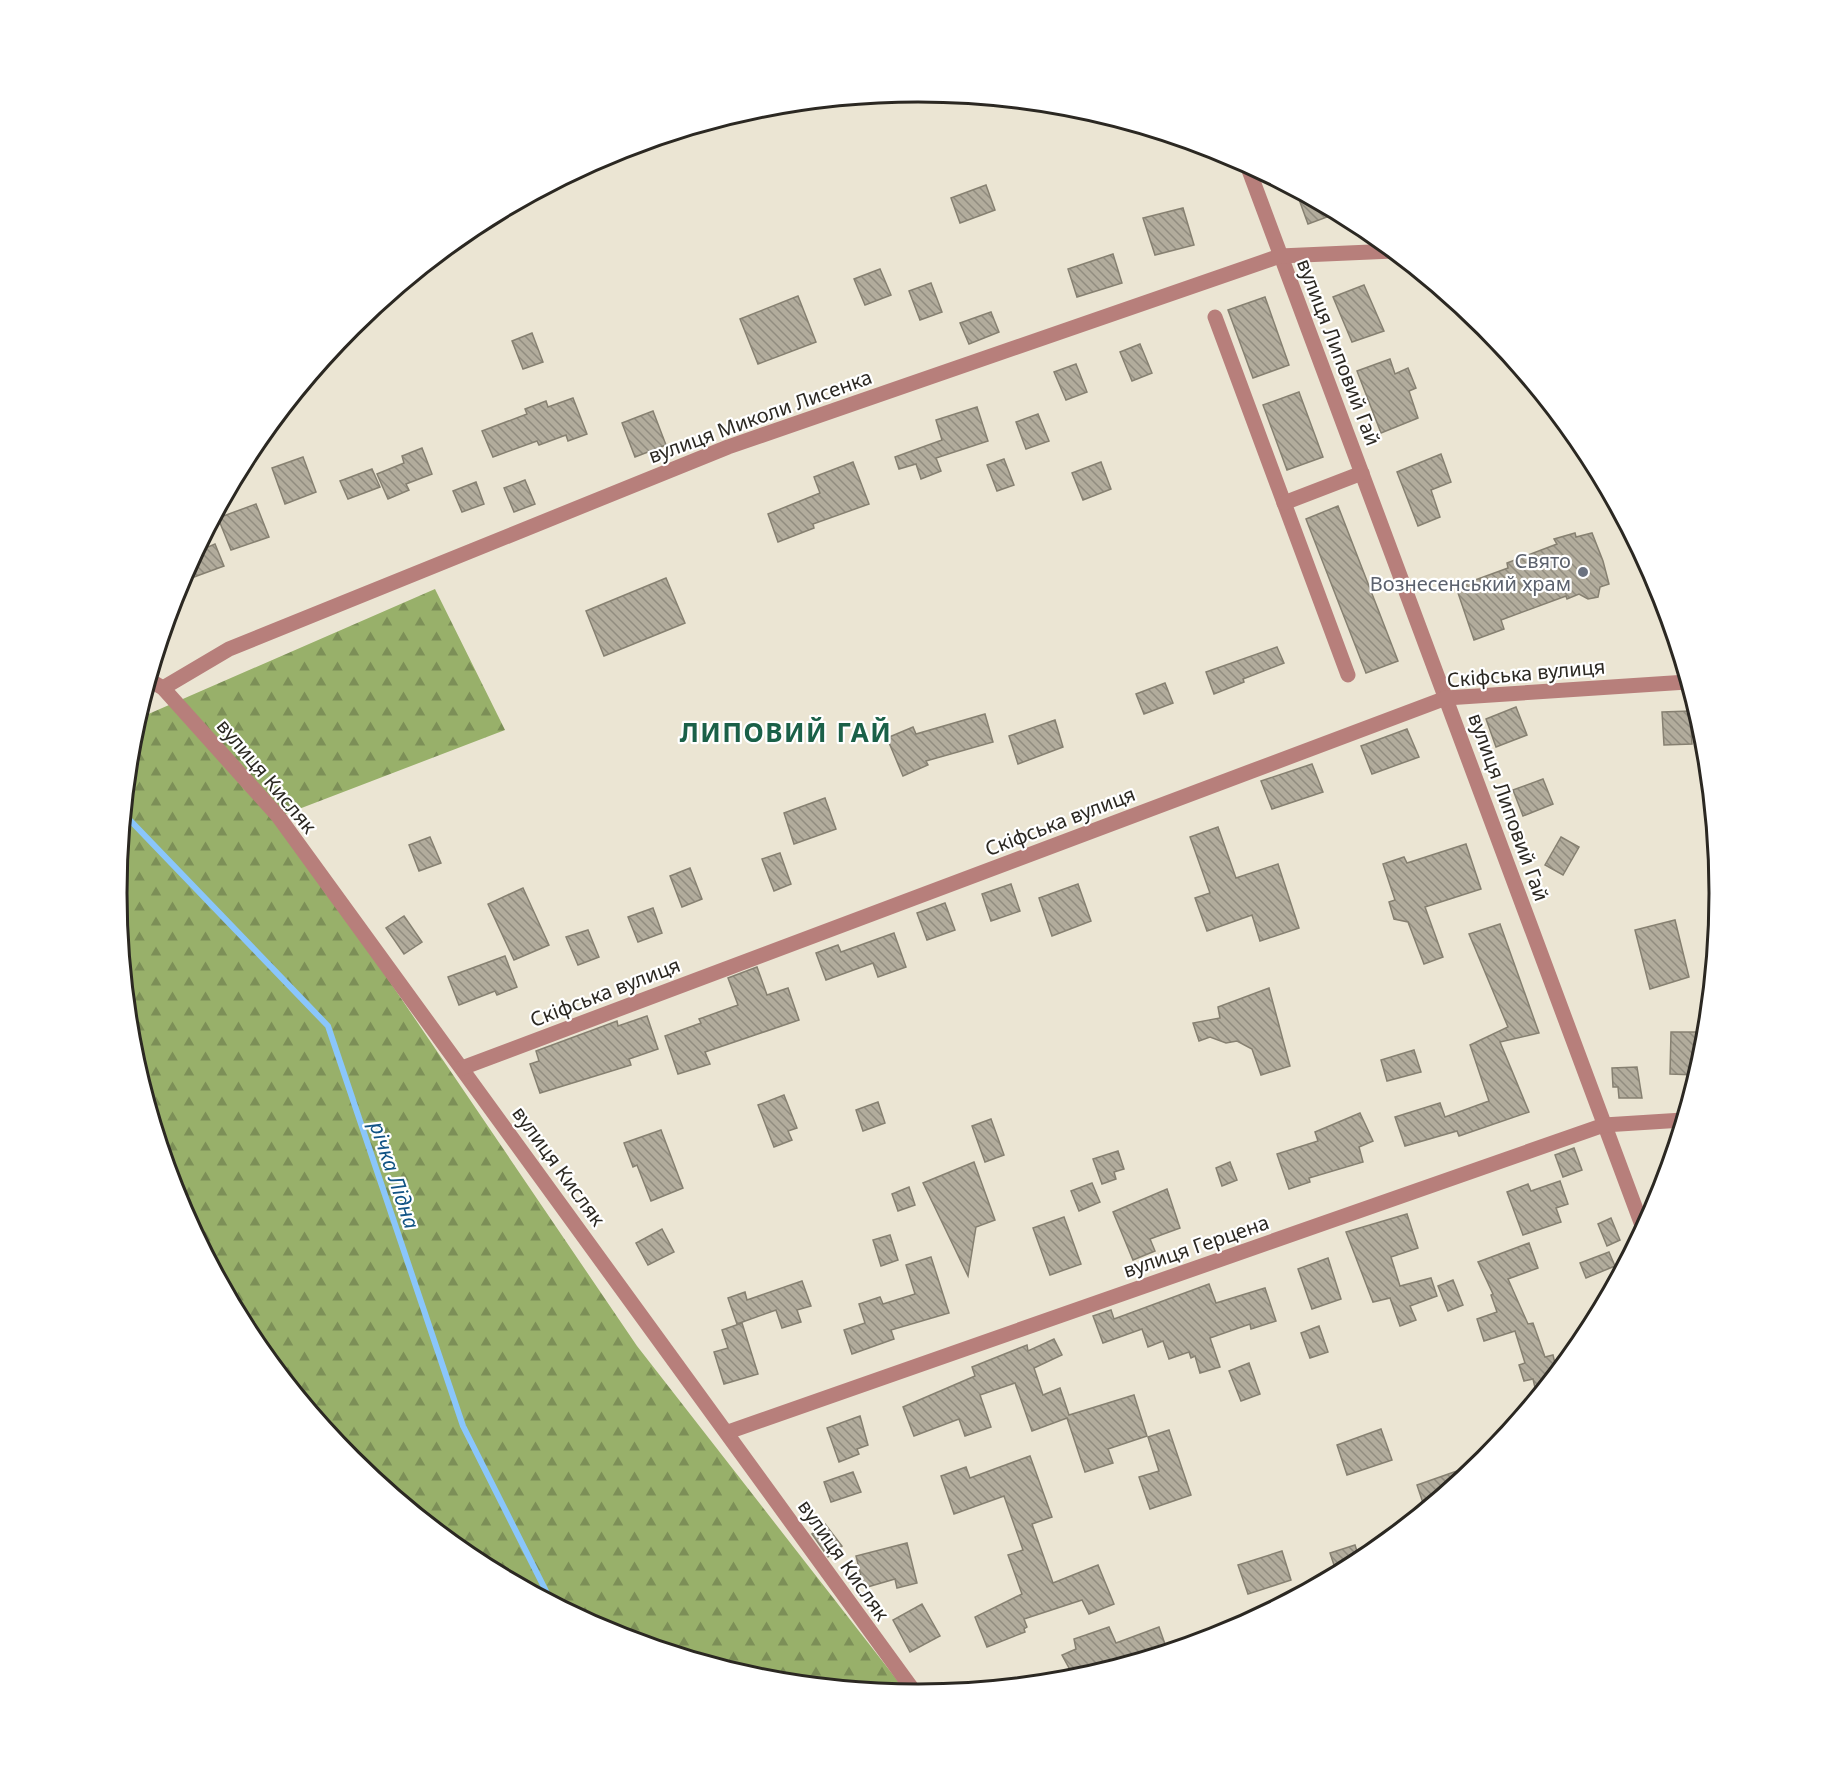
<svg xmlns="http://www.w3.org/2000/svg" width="1836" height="1786" font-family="'Noto Sans',sans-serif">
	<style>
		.forest { fill: url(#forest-firs) }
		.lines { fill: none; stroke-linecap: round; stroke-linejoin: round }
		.stream { stroke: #8ac6fb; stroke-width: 6 }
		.building { fill: url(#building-back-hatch); stroke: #868071; stroke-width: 1.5 }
		.minor { stroke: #b77f7b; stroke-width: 15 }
		.worship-dot { fill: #6b7280; stroke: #fff; stroke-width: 2 }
		.labels { text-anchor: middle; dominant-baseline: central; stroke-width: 4.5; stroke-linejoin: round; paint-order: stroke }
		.street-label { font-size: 20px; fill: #2b2822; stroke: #fff }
		.worship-label { font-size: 20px; fill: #5b616d; stroke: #fff; text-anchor: end }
		.water-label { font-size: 21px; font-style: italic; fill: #125485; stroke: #fff }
		.district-label { font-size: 26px; font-weight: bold; letter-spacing: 1.5px; fill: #1a6048; stroke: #fff }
		.rim { fill: none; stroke: #2b2822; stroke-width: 3 }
	</style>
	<defs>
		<pattern id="forest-firs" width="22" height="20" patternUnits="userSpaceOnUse" patternTransform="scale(1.5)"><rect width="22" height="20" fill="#98b06a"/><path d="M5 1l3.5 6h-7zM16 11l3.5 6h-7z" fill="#7c8f57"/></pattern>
		<pattern id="building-back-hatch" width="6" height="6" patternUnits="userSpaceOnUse" patternTransform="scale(1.5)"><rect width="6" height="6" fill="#b2ac9c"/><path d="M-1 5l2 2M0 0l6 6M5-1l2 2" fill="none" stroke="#918c7f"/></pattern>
	</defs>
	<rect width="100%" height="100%" fill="#ebe5d3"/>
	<!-- forest -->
	<polygon class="forest" points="435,589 505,730 278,817 637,1346 908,1694 761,1679 611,1633 472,1559 351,1459 251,1338 177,1199 132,1049 117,893 132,736 137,719"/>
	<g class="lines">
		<!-- stream -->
		<polyline class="stream" points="124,814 328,1026 463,1426 551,1601"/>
	</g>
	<!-- building -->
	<g class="building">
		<polygon points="986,185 995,210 960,223 951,198"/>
		<polygon points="1296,191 1338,213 1308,224"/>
		<polygon points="1183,208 1194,245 1155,255 1143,218"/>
		<polygon points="1113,254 1122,283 1077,297 1068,269"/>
		<polygon points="880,269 891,295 865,305 854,279"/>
		<polygon points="931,283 942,312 920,320 909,291"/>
		<polygon points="1364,285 1384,331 1352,342 1333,297"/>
		<polygon points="798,296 816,342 758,364 740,319"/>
		<polygon points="1265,297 1289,365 1253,378 1228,310"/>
		<polygon points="991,312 999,332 969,344 960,323"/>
		<polygon points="532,333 543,362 523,369 512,341"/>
		<polygon points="1140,344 1152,373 1132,381 1120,352"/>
		<polygon points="1390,359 1395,374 1408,368 1416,388 1409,391 1418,418 1381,433 1357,371"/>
		<polygon points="1076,364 1087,392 1066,400 1054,372"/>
		<polygon points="1299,392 1323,457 1287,470 1263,405"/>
		<polygon points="573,398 587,434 568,441 566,435 539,445 537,441 493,457 482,431 527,414 525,409 546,401 548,407"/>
		<polygon points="977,407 988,441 936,458 941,471 921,479 916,464 899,469 895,457 942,440 936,420"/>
		<polygon points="653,411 666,445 635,457 622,423"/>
		<polygon points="1038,414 1049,441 1026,449 1016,422"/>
		<polygon points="422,448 432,474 406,484 409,490 388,499 377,474 404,463 402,456"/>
		<polygon points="1441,454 1451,482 1431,490 1440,517 1418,526 1397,472"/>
		<polygon points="303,457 316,492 285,504 272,468"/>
		<polygon points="1004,459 1014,485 997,491 987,465"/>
		<polygon points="853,462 869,504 813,524 814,528 778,542 768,514 820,493 814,477"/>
		<polygon points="1101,462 1111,489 1083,500 1072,473"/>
		<polygon points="372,469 380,487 348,499 340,481"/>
		<polygon points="525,480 535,504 514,512 504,488"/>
		<polygon points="476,482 484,504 462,512 453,491"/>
		<polygon points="256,504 269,537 231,550 218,518"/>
		<polygon points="1338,506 1398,661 1366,673 1306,519"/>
		<polygon points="1575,533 1576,537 1592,533 1603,561 1609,584 1600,587 1598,597 1588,599 1579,594 1567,599 1566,596 1501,620 1504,629 1474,640 1456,587 1508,568 1507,563 1557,544 1554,539"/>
		<polygon points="215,544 224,566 194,577 189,565 196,552"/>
		<polygon points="666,578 685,623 604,656 586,611"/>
		<polygon points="1277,647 1284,663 1243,679 1244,682 1214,694 1206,672"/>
		<polygon points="1165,683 1173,703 1144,714 1136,694"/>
		<polygon points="1516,707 1527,735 1496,747 1486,719"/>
		<polygon points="1690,711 1692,744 1664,745 1662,712"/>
		<polygon points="985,714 993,742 926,761 928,765 903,776 887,738 913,727 916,734"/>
		<polygon points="1055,720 1063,747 1018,764 1009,736"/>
		<polygon points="1407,729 1419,757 1372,774 1361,746"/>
		<polygon points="1312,764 1323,792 1272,809 1261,781"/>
		<polygon points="1543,779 1553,804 1523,816 1513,790"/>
		<polygon points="825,798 836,829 794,844 784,813"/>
		<polygon points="1218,827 1236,878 1278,864 1299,928 1260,941 1252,915 1207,931 1195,898 1210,893 1190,837"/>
		<polygon points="430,837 441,863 419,871 409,845"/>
		<polygon points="1561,837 1579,847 1563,875 1545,865"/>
		<polygon points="1466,844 1481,889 1425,907 1443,957 1424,964 1408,922 1394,919 1389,902 1395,900 1383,864 1404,857 1407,863"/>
		<polygon points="780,853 791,884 774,891 762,859"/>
		<polygon points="690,868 702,899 682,907 670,876"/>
		<polygon points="1011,884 1020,911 991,921 982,894"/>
		<polygon points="1078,884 1091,921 1052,936 1039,898"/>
		<polygon points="523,888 549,945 514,960 488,904"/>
		<polygon points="945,903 955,930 927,940 917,913"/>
		<polygon points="653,908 662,933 638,942 628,917"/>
		<polygon points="404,916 422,942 404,954 386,928"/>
		<polygon points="1675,920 1689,977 1650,989 1635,930"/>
		<polygon points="1500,924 1539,1033 1500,1042 1529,1112 1459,1136 1457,1131 1405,1146 1395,1117 1440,1103 1445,1117 1489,1101 1470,1045 1508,1027 1469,934"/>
		<polygon points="588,930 599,957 578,965 566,937"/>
		<polygon points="894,933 906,967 878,977 873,963 826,980 816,953 838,945 841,952"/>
		<polygon points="505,956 517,987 497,995 495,991 459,1005 448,977"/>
		<polygon points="757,967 767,995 788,988 799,1020 705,1052 710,1064 678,1074 665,1036 701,1023 699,1019 738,1005 728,978"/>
		<polygon points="1269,988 1290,1066 1261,1075 1252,1049 1237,1041 1226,1043 1210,1037 1199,1041 1193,1023 1220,1018 1218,1007"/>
		<polygon points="647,1016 658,1049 629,1059 631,1065 540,1093 530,1064 539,1061 536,1051 617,1021 618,1026"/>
		<polygon points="1671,1032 1706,1032 1696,1075 1670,1074"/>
		<polygon points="1414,1050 1421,1072 1387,1081 1381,1060"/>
		<polygon points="1637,1067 1642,1098 1619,1098 1618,1087 1613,1087 1612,1068"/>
		<polygon points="784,1095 797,1128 788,1131 792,1140 774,1147 758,1105"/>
		<polygon points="878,1102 885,1123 863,1131 856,1110"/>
		<polygon points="1360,1113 1373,1141 1359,1147 1363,1162 1309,1178 1310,1182 1289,1189 1277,1154 1318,1141 1315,1132"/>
		<polygon points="991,1119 1004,1155 985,1162 972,1126"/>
		<polygon points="661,1130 683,1188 651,1201 637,1165 633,1167 624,1143"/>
		<polygon points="1574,1148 1582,1170 1563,1177 1555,1155"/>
		<polygon points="1118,1151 1124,1169 1114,1172 1116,1179 1102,1184 1093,1159"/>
		<polygon points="974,1162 995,1220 976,1227 968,1276 923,1183"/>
		<polygon points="1230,1162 1237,1180 1222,1186 1216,1168"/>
		<polygon points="1560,1181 1568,1204 1556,1208 1561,1222 1523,1235 1507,1192 1528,1184 1531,1191"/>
		<polygon points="1092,1183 1100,1202 1079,1211 1071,1191"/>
		<polygon points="909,1187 915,1205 898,1211 892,1194"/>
		<polygon points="1167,1189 1180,1228 1150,1239 1155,1251 1133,1260 1113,1212"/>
		<polygon points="1407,1214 1418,1248 1391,1257 1400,1286 1431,1278 1437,1296 1410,1306 1416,1320 1400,1326 1390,1298 1373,1302 1346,1232"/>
		<polygon points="1064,1217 1081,1264 1050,1275 1033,1228"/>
		<polygon points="1611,1218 1620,1240 1607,1246 1598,1224"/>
		<polygon points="662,1229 674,1252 648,1265 636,1243"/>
		<polygon points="890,1235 898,1260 881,1266 873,1240"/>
		<polygon points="1529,1243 1538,1268 1508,1279 1528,1324 1533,1323 1545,1357 1553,1355 1557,1372 1537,1396 1533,1379 1524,1381 1519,1365 1525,1363 1515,1331 1484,1341 1477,1319 1497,1312 1491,1295 1493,1294 1478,1262"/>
		<polygon points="1609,1252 1615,1266 1586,1278 1580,1263"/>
		<polygon points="931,1257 949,1313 891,1330 894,1339 852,1354 844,1330 865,1323 859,1304 880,1297 883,1304 915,1294 906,1265"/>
		<polygon points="1328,1258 1341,1299 1312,1309 1298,1269"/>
		<polygon points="1453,1280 1463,1305 1448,1311 1438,1286"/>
		<polygon points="802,1281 811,1306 797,1310 801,1322 782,1328 776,1310 737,1324 728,1298 745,1292 747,1300"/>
		<polygon points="1209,1284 1216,1303 1265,1288 1276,1321 1251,1329 1250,1324 1210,1338 1220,1367 1200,1373 1195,1356 1191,1358 1189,1352 1169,1359 1163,1341 1148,1347 1142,1329 1103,1343 1093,1316 1111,1310 1114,1319"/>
		<polygon points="742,1323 758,1374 724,1384 714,1352 728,1348 722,1330"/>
		<polygon points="1319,1326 1328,1352 1310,1358 1301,1333"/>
		<polygon points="1054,1339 1062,1355 1034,1368 1043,1395 1060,1388 1069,1415 1134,1395 1147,1436 1108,1449 1113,1463 1085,1472 1067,1418 1032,1431 1015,1383 980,1395 991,1427 965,1436 959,1419 914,1436 903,1407 975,1376 972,1367 1027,1345 1028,1351"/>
		<polygon points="1249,1363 1260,1394 1241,1401 1229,1371"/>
		<polygon points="860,1416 868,1445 857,1449 859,1454 839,1462 827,1428"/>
		<polygon points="1381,1429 1392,1460 1347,1475 1337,1445"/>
		<polygon points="1169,1430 1191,1495 1150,1509 1139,1477 1159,1471 1148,1437"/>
		<polygon points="1030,1456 1052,1517 1032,1524 1053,1583 1098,1565 1114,1604 1089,1614 1082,1600 1024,1619 1027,1627 1024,1629 1025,1632 987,1647 975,1617 1022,1594 1008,1555 1023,1550 1004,1496 954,1514 941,1476 966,1467 970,1478"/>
		<polygon points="1477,1464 1478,1466 1425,1509 1417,1485"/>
		<polygon points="853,1472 861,1492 831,1502 824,1482"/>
		<polygon points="825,1524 842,1546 828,1557 812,1534"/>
		<polygon points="907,1543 917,1583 897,1588 895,1579 864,1588 856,1556"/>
		<polygon points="1355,1545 1360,1561 1337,1574 1330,1553"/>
		<polygon points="1282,1551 1291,1580 1248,1594 1238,1565"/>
		<polygon points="922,1604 940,1636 910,1652 893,1620"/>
		<polygon points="1109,1627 1116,1643 1159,1627 1166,1647 1163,1648 1164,1652 1114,1666 1112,1660 1074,1677 1062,1655 1076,1649 1074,1639"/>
	</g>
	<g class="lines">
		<!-- minor -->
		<g class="minor">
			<polyline points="1247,165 1643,1228"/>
			<polyline points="1215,317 1348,675"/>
			<polyline points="1284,503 1362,473"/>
			<polyline points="149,680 163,688 278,816 916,1694"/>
			<polyline points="163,688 229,649 728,447 1280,256 1393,251"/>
			<polyline points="462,1068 1446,698 1687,682"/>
			<polyline points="728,1432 1604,1125 1683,1120"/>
		</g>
	</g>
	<!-- markers -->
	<circle class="worship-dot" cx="1583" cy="572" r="6"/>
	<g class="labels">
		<!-- street labels -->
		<g class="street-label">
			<text transform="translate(1339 352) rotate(69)">вулиця Липовий Гай</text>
			<text transform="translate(760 416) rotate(-20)">вулиця Миколи Лисенка</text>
			<text transform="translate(1526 673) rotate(-5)">Скіфська вулиця</text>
			<text transform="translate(267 776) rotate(50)">вулиця Кисляк</text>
			<text transform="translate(1509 807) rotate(70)">вулиця Липовий Гай</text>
			<text transform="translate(1060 821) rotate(-21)">Скіфська вулиця</text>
			<text transform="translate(605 992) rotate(-21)">Скіфська вулиця</text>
			<text transform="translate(559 1166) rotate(54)">вулиця Кисляк</text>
			<text transform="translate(1196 1246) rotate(-19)">вулиця Герцена</text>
			<text transform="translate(844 1560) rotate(55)">вулиця Кисляк</text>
		</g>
		<!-- worship labels -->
		<g class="worship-label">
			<text x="1571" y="560">Свято<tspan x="1571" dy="23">Вознесенський храм</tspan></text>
		</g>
		<!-- water labels -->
		<g class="water-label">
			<text transform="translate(395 1175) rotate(71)">річка Лідна</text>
		</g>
		<!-- district labels -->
		<g class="district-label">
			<text x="786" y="732">ЛИПОВИЙ ГАЙ</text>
		</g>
	</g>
	<!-- crop -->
	<path d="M0 0H1836V1786H0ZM127 893a791 791 0 1 1 1582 0a791 791 0 1 1-1582 0Z" fill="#fff" fill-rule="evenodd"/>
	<path class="rim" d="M127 893a791 791 0 1 1 1582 0a791 791 0 1 1-1582 0Z"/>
</svg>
